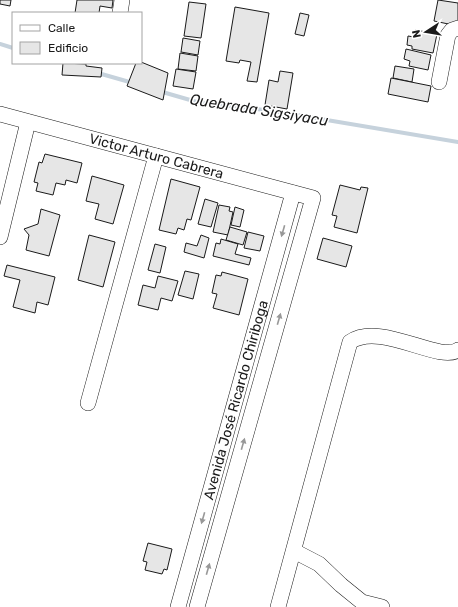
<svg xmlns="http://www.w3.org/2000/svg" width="458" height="607" font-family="Rubik,sans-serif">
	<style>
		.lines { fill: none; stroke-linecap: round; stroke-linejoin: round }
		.stream { stroke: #c6d2dc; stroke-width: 4 }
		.building { fill: #e6e6e6; stroke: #1a1a1a }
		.minor-casing { stroke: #1a1a1a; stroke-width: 16 }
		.minor { stroke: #fff; stroke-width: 15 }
		.oneway { fill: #989898 }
		.labels { text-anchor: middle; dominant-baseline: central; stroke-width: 3; stroke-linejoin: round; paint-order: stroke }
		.street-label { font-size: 14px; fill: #1a1a1a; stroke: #fff }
		.water-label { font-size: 15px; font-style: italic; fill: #1a1a1a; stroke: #fff }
	</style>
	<rect width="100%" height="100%" fill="#fff"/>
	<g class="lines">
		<!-- stream -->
		<g class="stream">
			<polyline points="0,44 13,48"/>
			<polyline points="98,73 133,83"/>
			<polyline points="159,91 197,102 273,111 458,142"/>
		</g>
	</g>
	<!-- building -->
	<g class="building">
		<polygon points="0,0 11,0 10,6 0,4"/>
		<polygon points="77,0 113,0 112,8 100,6 99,13 75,13"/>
		<polygon points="438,0 458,3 458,26 434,21"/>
		<polygon points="189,2 206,4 201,38 184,36"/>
		<polygon points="235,7 269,13 257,82 247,81 251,62 240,60 239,63 226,61"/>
		<polygon points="300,13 309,15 304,36 295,34"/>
		<polygon points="415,30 437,34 433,53 412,49 412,46 407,45 408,36 414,37"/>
		<polygon points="183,38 200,41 198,55 181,52"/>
		<polygon points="406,49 431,55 428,70 409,66 410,61 404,59"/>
		<polygon points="180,53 198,56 196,71 178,69"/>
		<polygon points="141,62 168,73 163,100 127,86 136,63"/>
		<polygon points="63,63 86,64 86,66 102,68 101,77 62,75"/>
		<polygon points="395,66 414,69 412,82 393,78"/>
		<polygon points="176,69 196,72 193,89 173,86"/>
		<polygon points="280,71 293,73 287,109 265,105 269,80 278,82"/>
		<polygon points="391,78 431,86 428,102 388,94"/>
		<polygon points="45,154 82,163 77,183 66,180 65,185 56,183 53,195 36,191 38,183 34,182 39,162 42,163"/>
		<polygon points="92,176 124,185 113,224 95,219 99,204 86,201"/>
		<polygon points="171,179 200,187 191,220 187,219 184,230 178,228 176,234 159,230"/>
		<polygon points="340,185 360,190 361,187 368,188 357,233 334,227 337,216 332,215"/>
		<polygon points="205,199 218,203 211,227 198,224"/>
		<polygon points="219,205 230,207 229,211 233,212 228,235 213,232"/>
		<polygon points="235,207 244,210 240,227 231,225"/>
		<polygon points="41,209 60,215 49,256 26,250 29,235 24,229 38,224"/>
		<polygon points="230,227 247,232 243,245 226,240"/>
		<polygon points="248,232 264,236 260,251 244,248"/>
		<polygon points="89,235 115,242 103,287 78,280"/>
		<polygon points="201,235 209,238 204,258 184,252 186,243 197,246"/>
		<polygon points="323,238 352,246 346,267 317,259"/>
		<polygon points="221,239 238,244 235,254 251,258 249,265 213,256 216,243 220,244"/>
		<polygon points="155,244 166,247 160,273 148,270"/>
		<polygon points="7,265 55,277 48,305 37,302 35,313 13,307 20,280 4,276"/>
		<polygon points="185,271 199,274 193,299 178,295"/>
		<polygon points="222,272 248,279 239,315 213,308 217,294 212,293 216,275 221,276"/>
		<polygon points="158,276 178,281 172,301 161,298 158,310 138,305 143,285 155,288"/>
		<polygon points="148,543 172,549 167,570 164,569 162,574 145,570 147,562 143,561"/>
	</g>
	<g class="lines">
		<defs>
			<g id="minor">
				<polyline points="120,13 122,0"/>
				<polyline points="439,82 448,35 452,30 458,28"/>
				<path id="s1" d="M 0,114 L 313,198 L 197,607"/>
				<polyline points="0,237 28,122"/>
				<polyline points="88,403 156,156"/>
				<polyline points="294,551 319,564 341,585 362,602 382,607"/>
				<path id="s2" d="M 178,607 L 293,193"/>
				<path d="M 278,607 L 350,342 C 380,321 439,363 458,350"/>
			</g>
		</defs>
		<!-- minor casing -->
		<use href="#minor" class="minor-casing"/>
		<!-- minor -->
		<use href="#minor" class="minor"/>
	</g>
	<!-- one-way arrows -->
	<defs><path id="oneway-solid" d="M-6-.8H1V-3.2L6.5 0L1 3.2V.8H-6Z"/></defs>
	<g class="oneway">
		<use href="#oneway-solid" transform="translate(283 231) rotate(106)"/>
		<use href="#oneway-solid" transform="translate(279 319) rotate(-74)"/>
		<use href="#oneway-solid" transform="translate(243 444) rotate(-74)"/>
		<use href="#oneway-solid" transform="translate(203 518) rotate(106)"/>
		<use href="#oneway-solid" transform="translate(208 569) rotate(-74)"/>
	</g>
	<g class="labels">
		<!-- street labels -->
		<g class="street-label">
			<text stroke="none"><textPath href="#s1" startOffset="162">Victor Arturo Cabrera</textPath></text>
			<text stroke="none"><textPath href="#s2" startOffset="215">Avenida José Ricardo Chiriboga</textPath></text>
		</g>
		<!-- water labels -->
		<g class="water-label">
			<text transform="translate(259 110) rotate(9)">Quebrada Sigsiyacu</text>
		</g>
	</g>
	<!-- legend -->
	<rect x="12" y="12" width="130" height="52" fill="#ffffff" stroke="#a3a3a3"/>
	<rect x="20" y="25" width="20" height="6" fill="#ffffff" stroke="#a3a3a3"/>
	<text x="48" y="32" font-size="12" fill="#1a1a1a">Calle</text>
	<rect x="20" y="42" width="20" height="12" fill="#e6e6e6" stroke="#a3a3a3"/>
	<text x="48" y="52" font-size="12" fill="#1a1a1a">Edificio</text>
	<!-- north arrow -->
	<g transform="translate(426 32) rotate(258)" stroke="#ffffff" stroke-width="3" paint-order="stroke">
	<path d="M0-3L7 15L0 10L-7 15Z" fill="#1a1a1a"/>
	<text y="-6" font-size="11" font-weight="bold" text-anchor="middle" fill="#1a1a1a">N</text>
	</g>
</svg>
